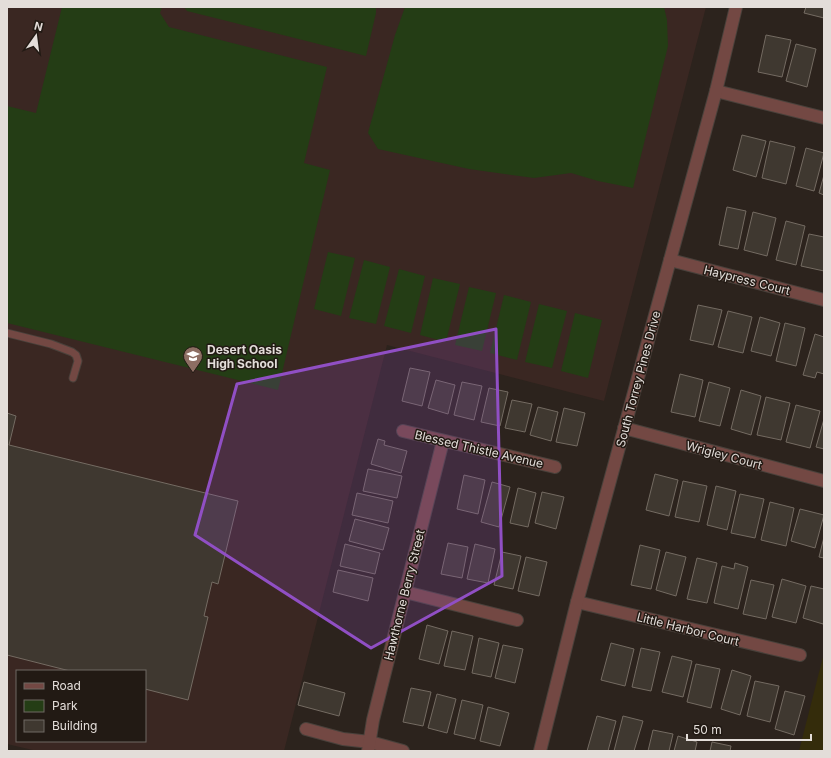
<svg xmlns="http://www.w3.org/2000/svg" width="831" height="758" font-family="Inter,sans-serif">
	<style>
		.education { fill: #3a2722; fill-rule: evenodd }
		.green { fill: #243d15 }
		.sand { fill: #342c0b }
		.building { fill: #3f3830; stroke: #746b62 }
		.lines { fill: none; stroke-linecap: round; stroke-linejoin: round }
		.service-casing { stroke: #49413b; stroke-width: 9 }
		.minor-casing { stroke: #49413b; stroke-width: 14 }
		.tertiary-casing { stroke: #49413b; stroke-width: 14 }
		.service { stroke: #734843; stroke-width: 7 }
		.minor { stroke: #734843; stroke-width: 12 }
		.tertiary { stroke: #734843; stroke-width: 12 }
		.marked { fill: #904fc4; fill-opacity: 0.2; stroke: #904fc4; stroke-width: 3; stroke-linejoin: round }
		.labels { text-anchor: middle; dominant-baseline: central; stroke-width: 3; stroke-linejoin: round; paint-order: stroke }
		.street-label { font-size: 12px; fill: #e3ddd9; stroke: #221a14 }
		.poi-label { font-size: 12px; font-weight: bold; fill: #e3ddd9; stroke: #221a14; text-anchor: start }
	</style>
	<rect width="100%" height="100%" fill="#2c231d"/>
	<!-- education -->
	<path class="education" d="M 7,7 L 706,7 L 604,401 L 387,345 L 284,751 L 37,751 L 7,744 ZM 17,671 L 145,671 L 145,741 L 17,741 Z"/>
	<!-- green -->
	<g class="green">
		<polygon points="62,7 162,7 160,13 169,27 327,67 304,163 330,170 278,390 7,323 7,106 36,113"/>
		<polygon points="184,7 376,7 376,13 366,56 187,11"/>
		<polygon points="405,7 664,7 667,20 668,46 633,188 598,181 571,173 534,178 469,169 378,149 368,133 395,35"/>
		<polygon points="328,252 355,258 341,316 314,309"/>
		<polygon points="364,260 390,267 376,324 349,318"/>
		<polygon points="399,269 425,276 411,333 384,326"/>
		<polygon points="433,278 460,284 446,342 420,335"/>
		<polygon points="469,287 496,293 482,351 455,345"/>
		<polygon points="504,295 531,302 517,360 490,353"/>
		<polygon points="539,304 567,311 552,368 525,362"/>
		<polygon points="575,313 602,320 588,378 561,371"/>
	</g>
	<!-- sand -->
	<polygon class="sand" points="824,653 824,751 799,751"/>
	<!-- building -->
	<g class="building">
		<polygon points="806,7 824,7 824,18 804,13"/>
		<polygon points="766,35 791,40 782,77 758,72"/>
		<polygon points="796,44 816,49 807,87 786,81"/>
		<polygon points="742,135 766,141 756,177 733,170"/>
		<polygon points="770,141 795,147 786,184 762,178"/>
		<polygon points="806,148 824,153 814,191 796,186"/>
		<polygon points="824,175 824,195 819,193"/>
		<polygon points="727,207 746,211 738,249 719,245"/>
		<polygon points="753,212 776,218 767,256 744,250"/>
		<polygon points="786,221 805,226 796,265 776,260"/>
		<polygon points="809,234 824,237 824,271 801,266"/>
		<polygon points="698,305 722,310 713,345 690,340"/>
		<polygon points="728,311 752,317 743,353 718,347"/>
		<polygon points="760,317 780,323 771,356 751,351"/>
		<polygon points="785,323 805,328 796,366 776,361"/>
		<polygon points="815,334 824,337 824,374 817,372 815,378 803,375"/>
		<polygon points="410,368 430,372 422,406 402,401"/>
		<polygon points="680,374 703,380 695,417 671,412"/>
		<polygon points="436,380 455,385 448,414 428,408"/>
		<polygon points="462,382 482,386 474,420 454,415"/>
		<polygon points="709,382 730,388 720,426 699,421"/>
		<polygon points="489,388 508,392 500,426 481,422"/>
		<polygon points="741,390 761,396 751,435 731,429"/>
		<polygon points="766,397 790,403 781,440 757,435"/>
		<polygon points="512,400 532,404 525,432 505,428"/>
		<polygon points="796,405 820,411 810,448 786,442"/>
		<polygon points="538,407 558,412 551,441 530,435"/>
		<polygon points="564,408 585,413 577,446 556,442"/>
		<polygon points="7,413 16,416 9,445 238,501 218,584 212,582 204,616 208,617 188,700 145,689 145,671 70,671 7,655"/>
		<polygon points="824,419 824,449 816,447"/>
		<polygon points="378,439 385,441 384,445 407,451 401,473 371,464"/>
		<polygon points="368,469 402,476 397,498 363,491"/>
		<polygon points="655,474 678,480 669,516 646,510"/>
		<polygon points="464,475 485,480 478,514 457,509"/>
		<polygon points="683,481 707,486 699,522 675,517"/>
		<polygon points="492,482 510,487 499,527 481,522"/>
		<polygon points="716,486 736,491 727,530 707,525"/>
		<polygon points="518,488 536,493 528,527 510,523"/>
		<polygon points="542,492 564,497 556,529 535,523"/>
		<polygon points="357,493 393,501 388,523 352,515"/>
		<polygon points="740,494 764,499 755,538 731,533"/>
		<polygon points="770,502 794,508 786,546 761,540"/>
		<polygon points="800,509 824,515 815,548 791,541"/>
		<polygon points="355,519 389,528 383,550 349,541"/>
		<polygon points="824,537 824,558 819,557"/>
		<polygon points="448,543 468,547 462,578 441,574"/>
		<polygon points="345,544 380,553 375,574 340,566"/>
		<polygon points="475,544 495,549 488,583 467,579"/>
		<polygon points="640,545 660,550 651,589 631,585"/>
		<polygon points="502,552 521,556 513,589 494,585"/>
		<polygon points="666,552 686,557 676,596 656,590"/>
		<polygon points="526,557 547,562 539,596 518,591"/>
		<polygon points="697,558 717,563 707,603 687,599"/>
		<polygon points="735,563 748,567 738,609 714,603 722,566 734,569"/>
		<polygon points="338,570 373,578 368,601 333,592"/>
		<polygon points="782,579 806,586 796,623 772,617"/>
		<polygon points="751,580 774,585 766,619 743,614"/>
		<polygon points="811,586 824,589 824,621 823,624 803,618"/>
		<polygon points="427,625 448,631 439,664 419,659"/>
		<polygon points="452,631 473,636 465,670 444,666"/>
		<polygon points="479,638 499,643 491,677 472,673"/>
		<polygon points="611,643 634,649 625,686 601,680"/>
		<polygon points="503,645 523,649 515,683 495,678"/>
		<polygon points="641,648 660,652 651,691 632,687"/>
		<polygon points="672,656 692,661 683,697 662,692"/>
		<polygon points="696,664 720,669 711,708 687,702"/>
		<polygon points="732,670 751,676 740,715 721,709"/>
		<polygon points="755,681 779,686 770,722 747,716"/>
		<polygon points="304,682 345,693 339,716 298,705"/>
		<polygon points="411,688 431,692 423,726 403,722"/>
		<polygon points="785,691 805,696 794,735 775,729"/>
		<polygon points="437,694 456,699 447,733 428,728"/>
		<polygon points="462,700 483,705 475,739 454,734"/>
		<polygon points="488,707 509,713 500,746 480,741"/>
		<polygon points="597,716 616,721 608,751 587,751"/>
		<polygon points="623,716 643,721 634,751 614,751"/>
		<polygon points="653,730 673,734 669,751 648,751"/>
		<polygon points="678,736 697,742 695,751 674,751"/>
		<polygon points="712,742 731,746 730,751 710,751"/>
	</g>
	<g class="lines">
		<defs>
			<polyline id="service" points="7,333 51,344 72,352 76,355 78,361 73,378"/>
			<g id="minor">
				<polyline points="716,91 824,118"/>
				<polyline points="670,260 824,300"/>
				<polyline points="624,428 824,481"/>
				<polyline points="403,431 555,467"/>
				<polyline points="405,592 517,620"/>
				<polyline points="577,602 800,655"/>
				<polyline points="306,729 343,739 370,742 403,751"/>
				<polyline points="368,751 373,720 443,441"/>
			</g>
			<polyline id="tertiary" points="540,751 577,602 716,91 736,7"/>
		</defs>
		<!-- service casing -->
		<use href="#service" class="service-casing"/>
		<!-- minor casing -->
		<use href="#minor" class="minor-casing"/>
		<!-- tertiary casing -->
		<use href="#tertiary" class="tertiary-casing"/>
		<!-- service -->
		<use href="#service" class="service"/>
		<!-- minor -->
		<use href="#minor" class="minor"/>
		<!-- tertiary -->
		<use href="#tertiary" class="tertiary"/>
	</g>
	<!-- marked area -->
	<path class="marked" d="M 496,329 L 502,576 L 371,648 L 195,535 L 237,384 Z"/>
	<!-- icons -->
	<defs>
		<symbol id="school-pin" viewBox="-11 -11 22 30"><path d="M0 17L-7.5 6A9.5 9.5 0 1 1 7.5 6Z" fill="#8d6e63" stroke="#221a14"/><path d="M0-5L7-2L0 1L-7-2ZM-4 1L0 2.5L4 1V4Q0 6-4 4Z" fill="#fff"/></symbol>
	</defs>
	<g fill-rule="evenodd">
		<use href="#school-pin" x="182" y="345" width="22" height="30"/>
	</g>
	<g class="labels">
		<!-- street labels -->
		<g class="street-label">
			<text transform="translate(747 280) rotate(14)">Haypress Court</text>
			<text transform="translate(638 379) rotate(-75)">South Torrey Pines Drive</text>
			<text transform="translate(479 449) rotate(13)">Blessed Thistle Avenue</text>
			<text transform="translate(724 455) rotate(15)">Wrigley Court</text>
			<text transform="translate(404 595) rotate(-76)">Hawthorne Berry Street</text>
			<text transform="translate(688 629) rotate(14)">Little Harbor Court</text>
		</g>
		<!-- poi labels -->
		<g class="poi-label">
			<text x="207" y="349">Desert Oasis<tspan x="207" dy="14">High School</tspan></text>
		</g>
	</g>
	<!-- border -->
	<rect width="831" height="758" fill="none" stroke="#e3ddd9" stroke-width="16"/>
	<!-- legend -->
	<rect x="16" y="670" width="130" height="72" fill="#221a14" stroke="#6f6863"/>
	<rect x="24" y="683" width="20" height="6" fill="#734843" stroke="#6f6863"/>
	<text x="52" y="690" font-size="12" fill="#e3ddd9">Road</text>
	<rect x="24" y="700" width="20" height="12" fill="#243d15" stroke="#6f6863"/>
	<text x="52" y="710" font-size="12" fill="#e3ddd9">Park</text>
	<rect x="24" y="720" width="20" height="12" fill="#3f3830" stroke="#6f6863"/>
	<text x="52" y="730" font-size="12" fill="#e3ddd9">Building</text>
	<!-- north arrow -->
	<g transform="translate(36 36) rotate(14)" stroke="#221a14" stroke-width="3" paint-order="stroke">
	<path d="M0-3L7 15L0 10L-7 15Z" fill="#e3ddd9"/>
	<text y="-6" font-size="11" font-weight="bold" text-anchor="middle" fill="#e3ddd9">N</text>
	</g>
	<!-- scale -->
	<path d="M687 734v6h124v-6" fill="none" stroke="#e3ddd9" stroke-width="2"/>
	<text x="693" y="734" font-size="12" fill="#e3ddd9" stroke="#221a14" stroke-width="3" paint-order="stroke">50 m</text>
</svg>
